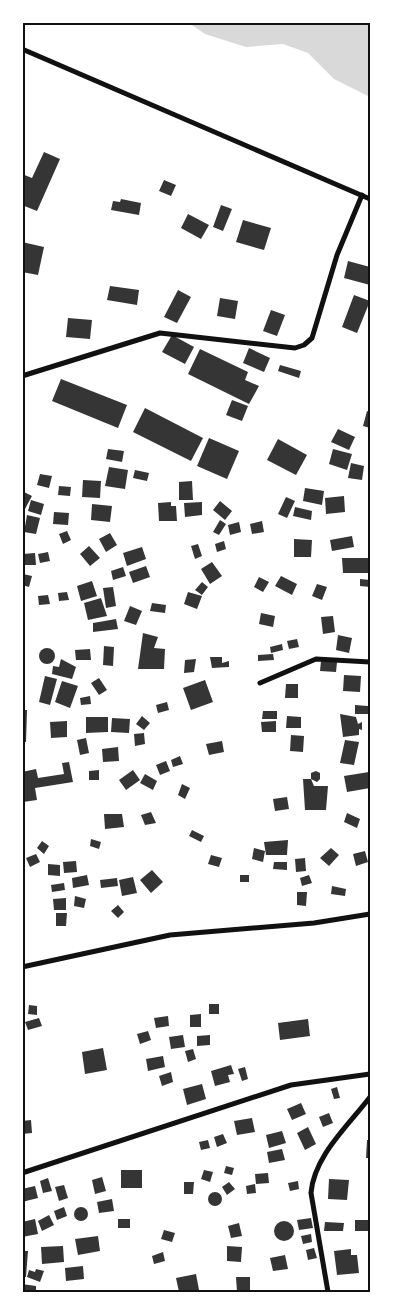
<svg xmlns="http://www.w3.org/2000/svg" width="393" height="1315" font-family="Ubuntu,sans-serif">
	<style>
		.water { fill: #d9d9d9 }
		.building { fill: #353535 }
		.lines { fill: none; stroke-linecap: round; stroke-linejoin: round }
		.minor { stroke: #111; stroke-width: 5 }
		.neatline { fill: none; stroke: #111; stroke-width: 2 }
	</style>
	<rect width="100%" height="100%" fill="#fff"/>
	<!-- water -->
	<polygon class="water" points="189,23 370,23 370,97 334,79 308,53 283,44 246,47 205,34"/>
	<!-- building -->
	<g class="building">
		<polygon points="44,152 60,159 37,211 22,205 22,174 32,178"/>
		<polygon points="164,180 176,185 171,196 159,191"/>
		<polygon points="121,199 141,203 139,215 111,210 113,201 120,202"/>
		<polygon points="221,205 232,209 223,231 213,227"/>
		<polygon points="188,214 209,225 201,239 181,228"/>
		<polygon points="243,220 271,228 264,250 236,242"/>
		<polygon points="22,242 44,247 38,275 22,272"/>
		<polygon points="348,261 370,267 370,285 344,278"/>
		<polygon points="110,286 139,290 137,305 107,300"/>
		<polygon points="178,290 191,297 177,323 164,317"/>
		<polygon points="354,295 370,301 357,333 342,327"/>
		<polygon points="220,298 238,301 235,319 217,316"/>
		<polygon points="271,310 285,315 277,336 263,331"/>
		<polygon points="68,318 92,320 90,339 66,337"/>
		<polygon points="172,335 194,347 185,364 162,352"/>
		<polygon points="249,348 270,358 264,372 243,363"/>
		<polygon points="200,349 248,372 245,380 259,386 249,404 188,374"/>
		<polygon points="280,365 301,371 299,378 278,371"/>
		<polygon points="61,379 127,405 118,428 52,401"/>
		<polygon points="232,400 248,406 242,421 226,415"/>
		<polygon points="145,408 203,438 191,461 133,432"/>
		<polygon points="367,411 370,412 370,428 363,426"/>
		<polygon points="338,429 355,437 349,450 331,442"/>
		<polygon points="209,438 239,451 227,479 197,466"/>
		<polygon points="278,439 307,455 296,475 267,460"/>
		<polygon points="108,449 124,451 122,462 106,459"/>
		<polygon points="333,449 352,454 347,470 329,464"/>
		<polygon points="351,463 364,466 362,480 348,478"/>
		<polygon points="109,467 128,470 125,489 105,486"/>
		<polygon points="135,470 149,473 147,481 133,478"/>
		<polygon points="40,474 52,476 49,488 37,485"/>
		<polygon points="83,480 101,481 100,498 82,497"/>
		<polygon points="192,481 193,500 179,500 179,482"/>
		<polygon points="59,486 71,487 70,496 58,495"/>
		<polygon points="305,488 324,491 322,505 303,501"/>
		<polygon points="22,491 32,496 25,509 22,508"/>
		<polygon points="344,496 345,512 326,514 325,498"/>
		<polygon points="286,497 295,501 287,518 278,514"/>
		<polygon points="31,500 44,504 41,515 28,511"/>
		<polygon points="220,501 232,511 225,520 213,510"/>
		<polygon points="171,502 171,506 176,506 177,521 159,521 158,503"/>
		<polygon points="202,502 202,515 185,517 184,503"/>
		<polygon points="92,504 112,506 110,522 91,520"/>
		<polygon points="295,507 312,511 311,520 293,516"/>
		<polygon points="54,512 69,513 68,525 53,524"/>
		<polygon points="27,515 40,518 36,534 24,532"/>
		<polygon points="220,520 226,524 219,535 213,532"/>
		<polygon points="262,521 264,532 252,534 250,524"/>
		<polygon points="239,522 241,532 230,535 228,525"/>
		<polygon points="67,531 71,540 63,544 59,534"/>
		<polygon points="110,533 117,545 106,552 99,539"/>
		<polygon points="352,536 354,547 332,551 330,540"/>
		<polygon points="294,539 312,540 311,557 294,557"/>
		<polygon points="224,541 226,549 217,552 215,544"/>
		<polygon points="198,544 202,556 195,559 191,546"/>
		<polygon points="89,546 100,558 90,566 80,554"/>
		<polygon points="142,547 146,559 127,566 123,553"/>
		<polygon points="48,552 50,561 40,563 38,554"/>
		<polygon points="35,553 36,565 23,565 23,554"/>
		<polygon points="342,558 370,558 369,573 343,573"/>
		<polygon points="212,562 222,576 210,584 201,569"/>
		<polygon points="146,566 150,577 133,583 129,572"/>
		<polygon points="123,567 126,576 113,580 111,571"/>
		<polygon points="23,574 32,576 29,587 22,585"/>
		<polygon points="281,576 297,584 292,595 275,586"/>
		<polygon points="259,577 269,582 263,592 254,587"/>
		<polygon points="360,579 370,580 370,587 360,586"/>
		<polygon points="92,581 97,596 81,601 77,586"/>
		<polygon points="202,582 208,587 202,595 195,590"/>
		<polygon points="317,584 327,587 322,600 312,596"/>
		<polygon points="113,587 116,606 106,608 103,588"/>
		<polygon points="67,592 69,600 59,601 58,593"/>
		<polygon points="188,592 202,596 197,609 184,604"/>
		<polygon points="48,595 50,604 39,605 38,596"/>
		<polygon points="101,598 107,616 88,620 84,603"/>
		<polygon points="152,603 166,605 165,613 150,611"/>
		<polygon points="130,606 142,611 136,625 124,621"/>
		<polygon points="261,613 275,616 273,627 259,624"/>
		<polygon points="333,616 335,632 323,634 321,617"/>
		<polygon points="116,619 118,629 93,632 93,623"/>
		<polygon points="143,633 158,637 154,648 165,649 164,669 138,669"/>
		<polygon points="338,635 352,638 349,653 336,650"/>
		<polygon points="297,639 299,647 289,649 287,641"/>
		<polygon points="282,644 283,650 271,653 270,647"/>
		<polygon points="104,646 114,647 113,666 103,665"/>
		<circle cx="47" cy="656" r="8"/>
		<polygon points="90,649 91,660 76,660 75,650"/>
		<polygon points="273,654 274,660 258,661 258,655"/>
		<polygon points="210,657 222,657 222,663 229,661 229,667 212,668"/>
		<polygon points="61,659 76,667 72,679 52,674 53,666 59,667"/>
		<polygon points="196,659 194,672 184,673 185,660"/>
		<polygon points="321,661 337,662 336,672 320,671"/>
		<polygon points="344,675 361,676 360,692 343,691"/>
		<polygon points="45,676 57,679 50,705 39,702"/>
		<polygon points="99,678 107,690 99,695 91,683"/>
		<polygon points="205,680 213,702 191,710 183,688"/>
		<polygon points="62,681 78,686 70,708 55,702"/>
		<polygon points="286,684 298,684 298,698 285,698"/>
		<polygon points="90,696 91,704 81,705 80,698"/>
		<polygon points="167,702 169,710 158,713 156,705"/>
		<polygon points="355,705 368,706 368,714 355,714"/>
		<polygon points="22,710 27,710 26,742 22,742"/>
		<polygon points="263,711 277,711 277,719 262,719"/>
		<polygon points="340,714 356,717 358,724 362,722 362,730 359,729 359,735 343,737"/>
		<polygon points="142,716 150,723 144,730 136,724"/>
		<polygon points="287,716 301,717 301,728 286,728"/>
		<polygon points="86,717 108,717 108,732 86,733"/>
		<polygon points="112,718 130,719 129,733 111,732"/>
		<polygon points="67,721 67,737 51,738 50,722"/>
		<polygon points="276,721 276,732 262,732 261,722"/>
		<polygon points="144,733 145,744 135,746 134,734"/>
		<polygon points="291,735 304,736 303,752 290,751"/>
		<polygon points="86,738 89,753 80,755 77,740"/>
		<polygon points="345,740 359,742 354,765 340,763"/>
		<polygon points="222,741 224,752 209,755 206,744"/>
		<polygon points="118,747 119,761 103,762 102,749"/>
		<polygon points="180,756 183,764 173,767 171,760"/>
		<polygon points="166,761 170,771 160,775 156,765"/>
		<polygon points="69,762 73,782 35,788 37,800 23,802 22,772 36,769 38,778 64,774 62,763"/>
		<polygon points="99,770 99,780 89,780 89,771"/>
		<polygon points="133,770 140,780 126,790 119,780"/>
		<polygon points="316,771 320,773 320,779 317,782 311,779 314,786 328,786 326,810 305,810 303,779 311,779 311,773"/>
		<polygon points="369,772 370,788 347,792 344,776"/>
		<polygon points="145,774 157,781 153,790 140,783"/>
		<polygon points="182,784 190,788 185,799 178,795"/>
		<polygon points="287,797 289,809 275,811 273,799"/>
		<polygon points="151,812 156,823 145,825 141,815"/>
		<polygon points="347,813 360,819 357,828 344,822"/>
		<polygon points="104,814 122,814 124,827 105,829"/>
		<polygon points="192,830 204,836 201,842 189,836"/>
		<polygon points="91,839 101,842 99,849 90,846"/>
		<polygon points="288,840 287,855 266,855 264,842"/>
		<polygon points="42,841 49,846 44,854 37,848"/>
		<polygon points="254,848 265,851 263,862 252,859"/>
		<polygon points="331,848 339,855 329,866 320,858"/>
		<polygon points="365,851 368,862 356,866 353,854"/>
		<polygon points="36,854 40,862 30,867 26,858"/>
		<polygon points="211,855 222,858 219,867 208,864"/>
		<polygon points="305,858 306,871 296,872 295,859"/>
		<polygon points="76,861 77,872 64,873 63,862"/>
		<polygon points="274,862 287,862 287,870 273,869"/>
		<polygon points="48,864 60,865 60,876 48,875"/>
		<polygon points="152,870 163,882 151,893 140,880"/>
		<polygon points="87,875 89,885 73,888 72,878"/>
		<rect x="240" y="875" width="9" height="7"/>
		<polygon points="309,875 312,883 302,886 300,878"/>
		<polygon points="133,877 137,893 122,896 119,880"/>
		<polygon points="117,878 118,886 101,888 100,880"/>
		<polygon points="64,883 65,890 52,892 51,885"/>
		<polygon points="332,886 346,889 345,896 331,894"/>
		<polygon points="297,892 307,892 306,906 297,905"/>
		<polygon points="75,896 86,899 84,908 74,906"/>
		<polygon points="66,898 66,910 54,910 53,899"/>
		<polygon points="118,905 124,912 118,918 111,911"/>
		<polygon points="56,913 67,913 66,926 56,926"/>
		<rect x="209" y="1004" width="10" height="10"/>
		<polygon points="29,1005 37,1006 37,1015 28,1014"/>
		<polygon points="201,1014 201,1027 190,1027 190,1015"/>
		<polygon points="168,1016 169,1026 156,1028 154,1018"/>
		<polygon points="39,1018 42,1026 28,1030 25,1022"/>
		<polygon points="308,1019 310,1036 280,1040 278,1023"/>
		<polygon points="148,1031 151,1040 140,1044 137,1034"/>
		<polygon points="183,1035 185,1047 171,1049 169,1037"/>
		<polygon points="210,1035 210,1045 197,1046 197,1036"/>
		<polygon points="103,1048 107,1070 85,1074 82,1052"/>
		<polygon points="193,1049 196,1059 188,1062 185,1051"/>
		<polygon points="163,1056 165,1067 148,1071 146,1059"/>
		<polygon points="231,1065 234,1074 228,1075 230,1082 215,1086 211,1071"/>
		<polygon points="245,1067 248,1079 242,1081 238,1069"/>
		<polygon points="171,1072 173,1082 162,1086 159,1076"/>
		<polygon points="202,1084 206,1099 187,1105 183,1089"/>
		<polygon points="337,1087 340,1098 334,1099 331,1089"/>
		<polygon points="301,1103 306,1114 292,1120 287,1109"/>
		<polygon points="329,1113 333,1123 323,1127 319,1117"/>
		<polygon points="252,1118 255,1132 237,1135 234,1121"/>
		<polygon points="31,1120 32,1133 22,1134 22,1121"/>
		<polygon points="308,1127 316,1144 305,1150 297,1133"/>
		<polygon points="282,1131 286,1143 269,1148 266,1135"/>
		<polygon points="223,1134 227,1143 217,1147 214,1137"/>
		<polygon points="208,1140 210,1148 201,1150 199,1142"/>
		<polygon points="367,1140 370,1140 370,1158 366,1158"/>
		<polygon points="282,1149 285,1160 269,1163 267,1152"/>
		<polygon points="226,1166 234,1168 232,1175 224,1173"/>
		<rect x="121" y="1170" width="21" height="18"/>
		<polygon points="204,1170 213,1172 210,1182 201,1179"/>
		<polygon points="268,1173 269,1183 256,1184 255,1174"/>
		<polygon points="102,1177 106,1191 95,1194 92,1180"/>
		<polygon points="48,1178 52,1191 43,1193 40,1181"/>
		<polygon points="329,1179 349,1180 347,1200 328,1199"/>
		<polygon points="298,1181 299,1189 290,1191 288,1183"/>
		<polygon points="184,1182 194,1182 193,1194 184,1194"/>
		<polygon points="229,1182 235,1189 227,1195 222,1187"/>
		<polygon points="255,1184 256,1193 247,1194 246,1186"/>
		<polygon points="64,1185 68,1198 59,1201 55,1187"/>
		<polygon points="35,1186 38,1198 22,1202 22,1189"/>
		<circle cx="215" cy="1199" r="7"/>
		<polygon points="112,1199 114,1211 99,1213 97,1202"/>
		<polygon points="64,1207 67,1216 57,1220 54,1211"/>
		<circle cx="81" cy="1214" r="7"/>
		<polygon points="49,1215 54,1225 42,1231 38,1221"/>
		<polygon points="311,1218 313,1228 299,1230 297,1220"/>
		<polygon points="35,1219 38,1234 22,1237 22,1222"/>
		<rect x="118" y="1219" width="12" height="9"/>
		<polygon points="355,1220 369,1220 368,1231 355,1231"/>
		<circle cx="284" cy="1231" r="10"/>
		<polygon points="325,1222 344,1223 343,1231 324,1231"/>
		<polygon points="239,1223 242,1236 231,1238 228,1226"/>
		<polygon points="164,1230 175,1233 172,1242 161,1239"/>
		<polygon points="311,1234 312,1242 303,1244 301,1236"/>
		<polygon points="98,1236 100,1251 78,1255 75,1239"/>
		<polygon points="63,1246 64,1262 42,1264 41,1247"/>
		<polygon points="227,1246 242,1247 241,1262 227,1261"/>
		<polygon points="314,1248 317,1258 308,1260 306,1250"/>
		<polygon points="351,1249 351,1255 357,1255 359,1273 337,1275 334,1251"/>
		<polygon points="22,1251 28,1251 26,1277 22,1277"/>
		<polygon points="163,1252 165,1261 154,1264 152,1256"/>
		<polygon points="285,1255 288,1269 273,1271 270,1258"/>
		<polygon points="83,1266 84,1279 66,1281 65,1268"/>
		<polygon points="36,1269 44,1271 40,1282 27,1277 29,1270 35,1272"/>
		<polygon points="196,1274 199,1290 179,1292 176,1278"/>
		<polygon points="236,1277 250,1277 250,1292 237,1292"/>
		<polygon points="22,1284 36,1286 36,1292 22,1292"/>
	</g>
	<g class="lines">
		<!-- minor -->
		<g class="minor">
			<polyline points="22,49 370,199"/>
			<polyline points="22,376 160,333 295,348 304,345 312,338 337,255 362,195"/>
			<polyline points="260,683 316,659 370,662"/>
			<polyline points="22,967 170,935 314,923 370,914"/>
			<polyline points="22,1173 291,1085 370,1074"/>
			<path d="M 328,1292 L 311,1193 C 314,1156 348,1126 370,1097"/>
		</g>
	</g>
	<!-- border -->
	<rect width="393" height="1315" fill="none" stroke="#ffffff" stroke-width="48"/>
	<rect x="24" y="24" width="345" height="1267" class="neatline"/>
</svg>
